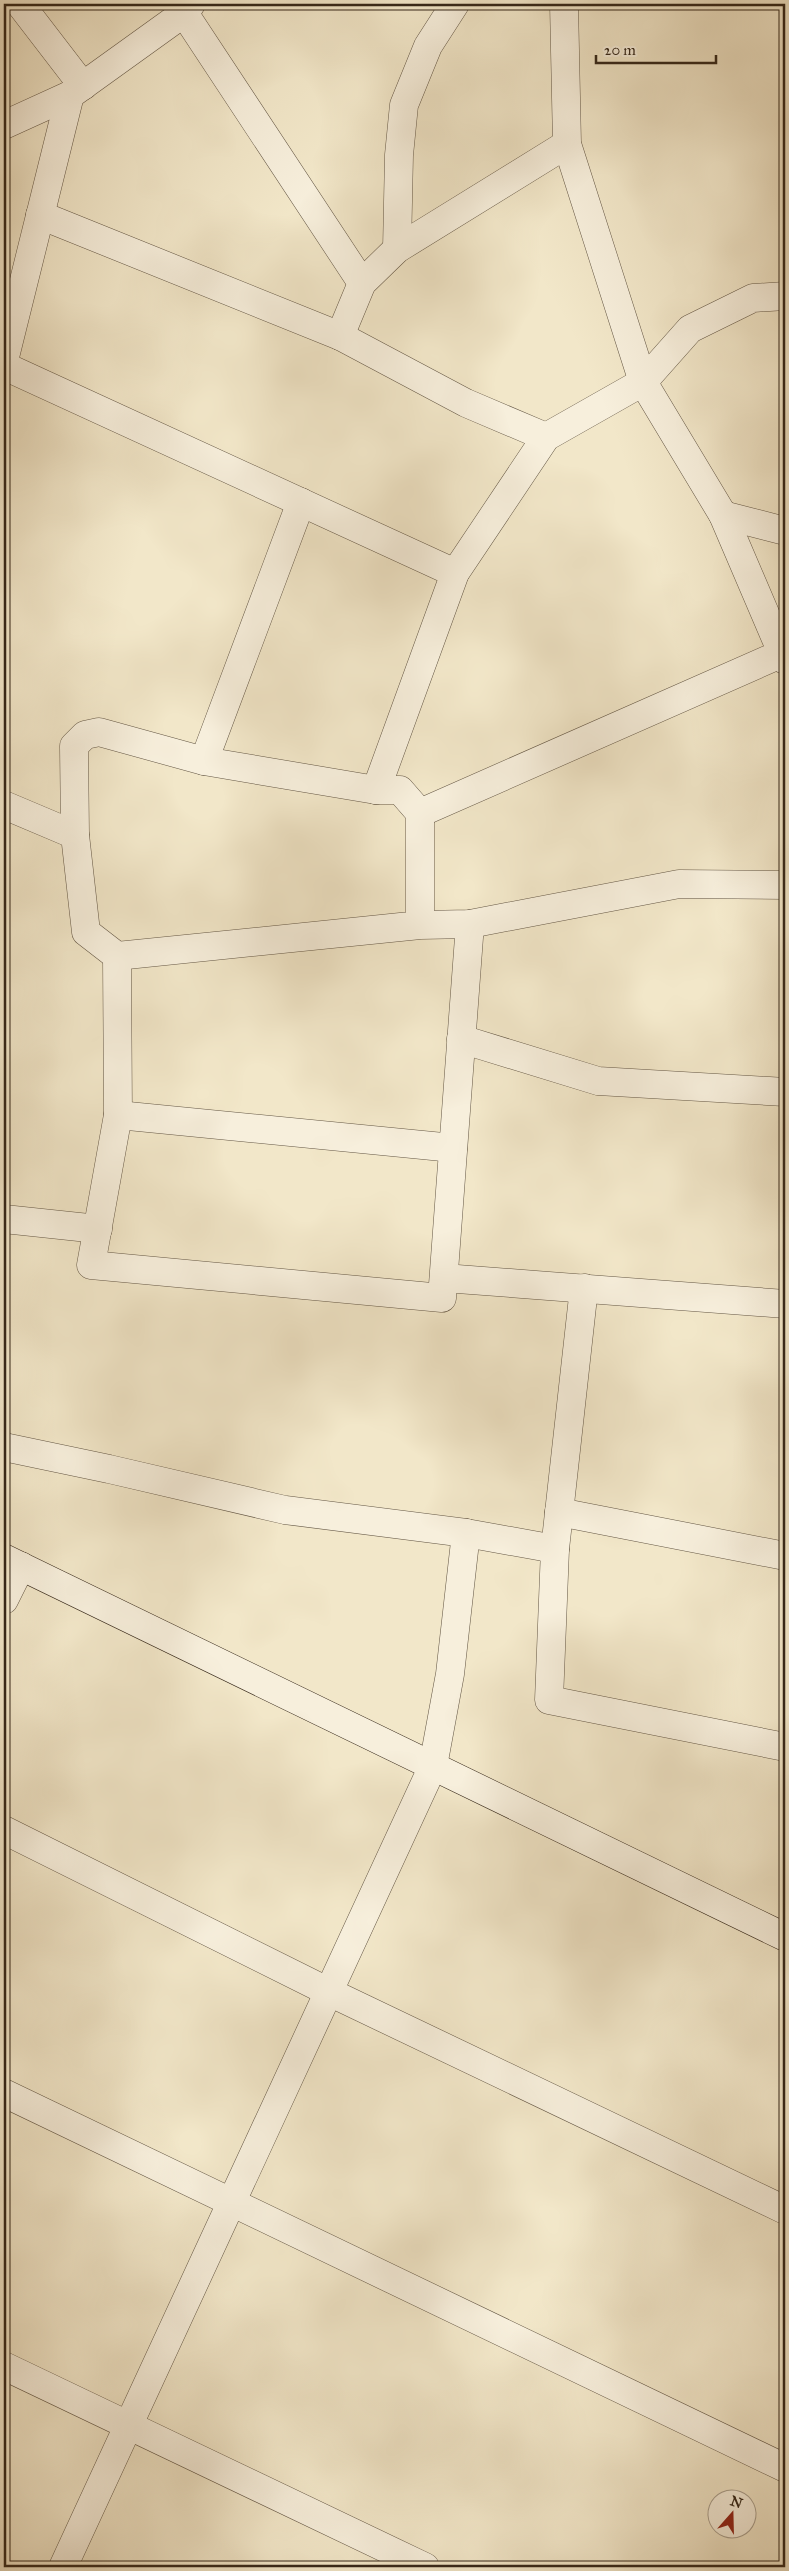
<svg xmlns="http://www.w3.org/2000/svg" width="789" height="2571" font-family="'IM FELL Great Primer',serif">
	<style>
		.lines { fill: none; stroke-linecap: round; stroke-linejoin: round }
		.street-casing { stroke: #645745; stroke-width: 29 }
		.secondary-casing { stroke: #352719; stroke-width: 29 }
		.street { stroke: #f7efdc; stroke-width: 28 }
		.secondary { stroke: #f7efdc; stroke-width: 28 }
	</style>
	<rect width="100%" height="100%" fill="#f2e7c9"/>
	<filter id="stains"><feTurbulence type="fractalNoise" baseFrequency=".004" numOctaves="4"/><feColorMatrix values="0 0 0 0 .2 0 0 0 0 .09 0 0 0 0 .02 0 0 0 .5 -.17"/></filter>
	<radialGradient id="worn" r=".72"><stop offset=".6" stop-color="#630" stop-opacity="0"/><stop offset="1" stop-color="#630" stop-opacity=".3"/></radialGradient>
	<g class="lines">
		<defs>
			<g id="street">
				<polyline points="20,4 83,86"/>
				<polyline points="564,4 567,144 643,382 723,515 785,660"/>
				<polyline points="184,13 362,283"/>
				<polyline points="4,125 70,95 184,13 191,4"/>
				<polyline points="40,215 340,336 466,403 546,437"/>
				<polyline points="397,249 399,155 404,105 428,46 455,4"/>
				<polyline points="340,336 362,283 397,249 567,144"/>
				<polyline points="4,361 70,95"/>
				<polyline points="4,366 455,573"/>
				<polyline points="723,515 785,531"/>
				<polyline points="204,761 301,502"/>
				<polyline points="376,790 455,573 546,437 643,382 690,329 753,298 785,296"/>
				<polyline points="4,805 75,835"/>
				<polyline points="420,813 783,653"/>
				<polyline points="420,925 420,813 400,790 376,790 204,761 99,732 85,735 74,746 75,835 86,932 117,956 420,925 470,924 679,884 785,885"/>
				<polyline points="117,956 118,1115 91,1265 442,1298 470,924"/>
				<polyline points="461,1039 598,1081 785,1092"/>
				<polyline points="118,1115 453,1148"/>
				<polyline points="4,1219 98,1229"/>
				<polyline points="444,1278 785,1304"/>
				<polyline points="584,1288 555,1549 549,1700 785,1747"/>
				<polyline points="4,1447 109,1469 285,1510 466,1533 555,1549"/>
				<polyline points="559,1512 785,1556"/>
				<polyline points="4,1600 21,1566"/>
				<polyline points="4,1830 329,1992 785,2210"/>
				<polyline points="4,2093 785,2468"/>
				<polyline points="4,2366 425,2567"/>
				<polyline points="63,2567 433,1766 450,1674 466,1533"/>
			</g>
			<polyline id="secondary" points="4,1558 785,1937"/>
		</defs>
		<!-- street casing -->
		<use href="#street" class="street-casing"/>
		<!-- secondary casing -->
		<use href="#secondary" class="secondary-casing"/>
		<!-- street -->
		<use href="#street" class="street"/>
		<!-- secondary -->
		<use href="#secondary" class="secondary"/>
	</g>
	<!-- margin -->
	<rect width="789" height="2571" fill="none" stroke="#f2e7c9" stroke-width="20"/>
	<rect x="5" y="5" width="779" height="2561" fill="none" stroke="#352719" stroke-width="2.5"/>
	<rect x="10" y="10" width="769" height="2551" fill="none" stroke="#352719"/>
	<!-- north arrow -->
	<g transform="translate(732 2514) rotate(20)"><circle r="24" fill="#f7efdc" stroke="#a99f8e"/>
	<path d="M0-4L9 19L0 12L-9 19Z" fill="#8f2418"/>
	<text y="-8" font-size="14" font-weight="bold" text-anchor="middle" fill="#352719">N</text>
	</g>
	<!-- scale -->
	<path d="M596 55v8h120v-8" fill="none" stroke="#352719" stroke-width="2.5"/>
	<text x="604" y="55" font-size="15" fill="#352719" stroke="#f7efdc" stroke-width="4" paint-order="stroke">20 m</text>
	<rect width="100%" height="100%" filter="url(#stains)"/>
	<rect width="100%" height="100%" fill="url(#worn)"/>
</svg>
